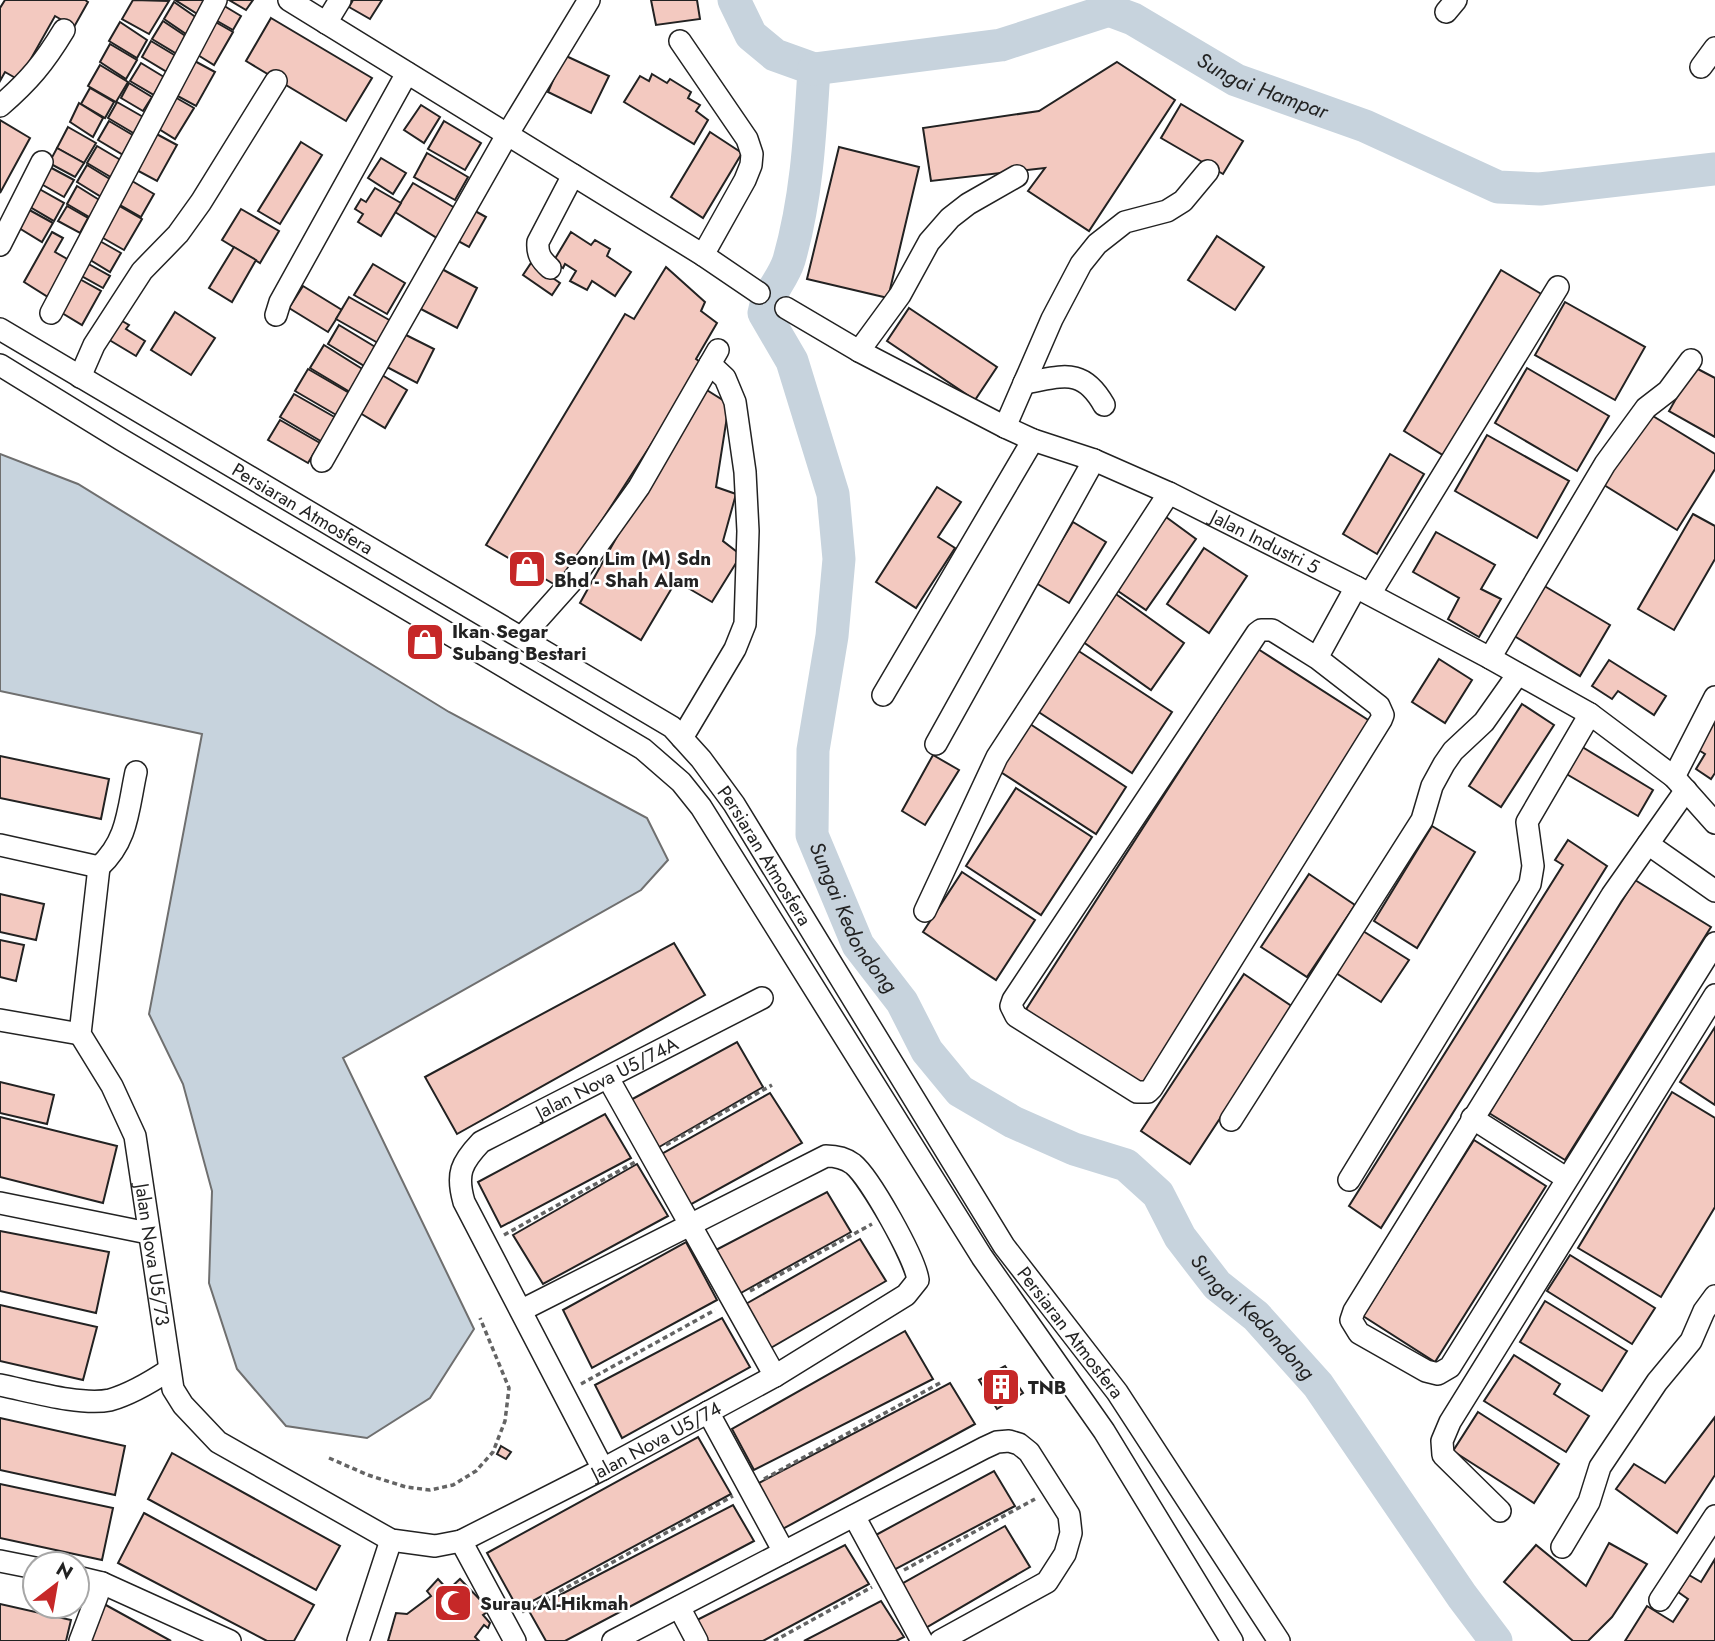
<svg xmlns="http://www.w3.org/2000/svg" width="1715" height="1641" font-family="Jost,sans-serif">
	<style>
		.water { fill: #c7d3dd; stroke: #6f6f6f; stroke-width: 2 }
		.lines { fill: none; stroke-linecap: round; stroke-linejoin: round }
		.river { stroke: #c7d3dd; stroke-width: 33 }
		.building { fill: #f3c9c0; stroke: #222; stroke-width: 2 }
		.minor-casing { stroke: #222; stroke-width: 24 }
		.path { stroke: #646464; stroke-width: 3.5; stroke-dasharray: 5 3.5; stroke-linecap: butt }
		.minor { stroke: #fff; stroke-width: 21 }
		.labels { text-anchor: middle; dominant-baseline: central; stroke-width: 5; stroke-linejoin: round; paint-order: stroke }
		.street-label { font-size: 19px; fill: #222; stroke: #fff }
		.poi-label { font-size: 19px; font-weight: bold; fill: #222; stroke: #fff; text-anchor: start }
		.water-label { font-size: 21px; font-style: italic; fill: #222; stroke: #fff }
	</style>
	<rect width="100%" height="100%" fill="#fff"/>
	<!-- water -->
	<polygon class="water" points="0,454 78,484 449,712 647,818 668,860 641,890 343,1058 474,1329 430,1398 367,1438 286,1426 237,1369 209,1283 212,1191 183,1084 149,1014 202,734 0,691"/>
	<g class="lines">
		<!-- river -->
		<g class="river">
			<path id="s1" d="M 734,0 L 751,35 L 775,55 L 814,69 C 810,134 807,197 789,260 C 783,280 767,293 764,313 L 792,361 L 833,494 L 839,559 L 832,636 L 813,750 L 812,835 L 858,945 L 902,1002 L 927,1051 L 960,1091 L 1013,1122 L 1074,1149 L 1126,1165 L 1158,1194 L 1180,1237 L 1217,1285 L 1256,1316 L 1318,1385 L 1462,1596 L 1496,1641"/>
			<path id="s2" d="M 814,69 L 1001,45 L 1109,10 L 1133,19 L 1236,80 L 1365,126 L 1498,187 L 1540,189 L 1715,169"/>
		</g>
	</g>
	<!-- building -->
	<g class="building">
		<polygon points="5,0 85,0 88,2 74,27 55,16 19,80 5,72 0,81 0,8"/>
		<polygon points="133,0 169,1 149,34 122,19"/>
		<polygon points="175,0 207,0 199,15"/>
		<polygon points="229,0 253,0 246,10"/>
		<polygon points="353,0 382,0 370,19 349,7"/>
		<polygon points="651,0 697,0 700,19 656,25"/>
		<polygon points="174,2 197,18 186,34 164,19"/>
		<polygon points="221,4 241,16 233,30 212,18"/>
		<polygon points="271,18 372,78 346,121 246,61"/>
		<polygon points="212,20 233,32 214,65 193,52"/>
		<polygon points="163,21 187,37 177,54 152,39"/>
		<polygon points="120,22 147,40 137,58 109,41"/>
		<polygon points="151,41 176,56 167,72 142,57"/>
		<polygon points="110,44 137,60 126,79 100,62"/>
		<polygon points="564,55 609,76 591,113 548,92"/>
		<polygon points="191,59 215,72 196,106 172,93"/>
		<polygon points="1117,62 1175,100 1089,231 1028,191 1045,168 931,181 923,128 1039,111"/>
		<polygon points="141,63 164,77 154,95 130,81"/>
		<polygon points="100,65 128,82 116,102 88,86"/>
		<polygon points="652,74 667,83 670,79 691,92 688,98 700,105 696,111 708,120 694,144 624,102 640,76 649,81"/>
		<polygon points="129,83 152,97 143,111 121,98"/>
		<polygon points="90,88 114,102 105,118 81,104"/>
		<polygon points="173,96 194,108 175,139 154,126"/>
		<polygon points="117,102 145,118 135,134 108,118"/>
		<polygon points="79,103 103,118 93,137 70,122"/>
		<polygon points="1181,104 1243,141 1223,174 1161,138"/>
		<polygon points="421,105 440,117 424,143 404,130"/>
		<polygon points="0,120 30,138 0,193"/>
		<polygon points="109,121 136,137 125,156 98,140"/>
		<polygon points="444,121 481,143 465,170 428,149"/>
		<polygon points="68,127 96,143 84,163 57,148"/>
		<polygon points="151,131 177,145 157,181 131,167"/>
		<polygon points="710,132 742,153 703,218 671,197"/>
		<polygon points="301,142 322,155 280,224 258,211"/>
		<polygon points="97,146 124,162 114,179 87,163"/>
		<polygon points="839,147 919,167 888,298 807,279"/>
		<polygon points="57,148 84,163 75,177 49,163"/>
		<polygon points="427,153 468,177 455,200 414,177"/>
		<polygon points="381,158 406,173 393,194 368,178"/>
		<polygon points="46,165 74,180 64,197 36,181"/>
		<polygon points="87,165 113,181 103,198 77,182"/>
		<polygon points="127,178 154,194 141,217 113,201"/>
		<polygon points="413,183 455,208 437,238 395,212"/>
		<polygon points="34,186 64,203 54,221 25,204"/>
		<polygon points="77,186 101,201 91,218 67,204"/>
		<polygon points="375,188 401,203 381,236 358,222 363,214 355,209 361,199 366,202"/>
		<polygon points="114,203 142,219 124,250 96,234"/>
		<polygon points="67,206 88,218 80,233 58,221"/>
		<polygon points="466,206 486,217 469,247 449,236"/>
		<polygon points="24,207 53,223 42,242 14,225"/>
		<polygon points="241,209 279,231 260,263 222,240"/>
		<polygon points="52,232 63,238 55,252 69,260 48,297 24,282"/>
		<polygon points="571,232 591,245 595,240 610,249 607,256 631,272 615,296 592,281 587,290 570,281 576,271 565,264 563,268 553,262"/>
		<polygon points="1217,236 1264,267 1235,310 1188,280"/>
		<polygon points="98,240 121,253 110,272 87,258"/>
		<polygon points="234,247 256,260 232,302 209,288"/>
		<polygon points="85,262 110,276 103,288 78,274"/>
		<polygon points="531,263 560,283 552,295 523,275"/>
		<polygon points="373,264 405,283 387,314 354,295"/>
		<polygon points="666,267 705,302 701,311 717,323 696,359 703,364 559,587 486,545 625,314 634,319"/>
		<polygon points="440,268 477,288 457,328 419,308"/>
		<polygon points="1501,270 1543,295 1446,457 1404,431"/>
		<polygon points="76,277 101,291 82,325 57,310"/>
		<polygon points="303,286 342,310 328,332 289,308"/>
		<polygon points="349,297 391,321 378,343 336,319"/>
		<polygon points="1565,302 1645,347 1615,400 1535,355"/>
		<polygon points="909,308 997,367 975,400 887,341"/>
		<polygon points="175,312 215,338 191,375 151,350"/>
		<polygon points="117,318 129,325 126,329 145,341 136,356 106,338"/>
		<polygon points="339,325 377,348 366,367 328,344"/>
		<polygon points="402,333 434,349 417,383 385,366"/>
		<polygon points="324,345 364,370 350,392 310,368"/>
		<polygon points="1694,367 1715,378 1715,437 1669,411"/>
		<polygon points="1527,368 1609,416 1577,471 1495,423"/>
		<polygon points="308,369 351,394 338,416 295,391"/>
		<polygon points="382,375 407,390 385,428 360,413"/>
		<polygon points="694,382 729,404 716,487 736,494 723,541 741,555 712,602 676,581 641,640 580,603 643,490"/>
		<polygon points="294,394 338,419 324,443 280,417"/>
		<polygon points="1648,413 1715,454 1715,469 1677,530 1604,485"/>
		<polygon points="280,420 320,443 308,463 268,440"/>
		<polygon points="1487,435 1569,481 1537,538 1455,491"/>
		<polygon points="1390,454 1424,474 1377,554 1343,534"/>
		<polygon points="937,487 961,502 938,537 955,548 916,608 876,582"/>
		<polygon points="1693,514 1715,526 1715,559 1674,630 1638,609"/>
		<polygon points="1166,517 1196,539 1146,610 1115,589"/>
		<polygon points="1073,522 1106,542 1069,603 1036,583"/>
		<polygon points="1436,532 1495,565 1481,589 1501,599 1479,637 1448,619 1459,598 1413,572"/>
		<polygon points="1204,548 1247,576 1209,633 1167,604"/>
		<polygon points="1541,584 1610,625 1580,676 1511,634"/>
		<polygon points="1113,592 1184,643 1151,690 1079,639"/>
		<polygon points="1074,648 1172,712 1132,773 1034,709"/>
		<polygon points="1258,649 1376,725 1143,1087 1025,1011"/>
		<polygon points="1439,659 1472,680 1445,723 1412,702"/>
		<polygon points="1609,660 1666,696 1654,715 1618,691 1612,699 1592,686"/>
		<polygon points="1522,704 1554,725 1501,807 1469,786"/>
		<polygon points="1715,720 1715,773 1711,779 1696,769 1705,754 1697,749"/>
		<polygon points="1027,722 1126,787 1096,834 996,769"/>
		<polygon points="1579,745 1653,790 1638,816 1563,772"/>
		<polygon points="933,755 959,770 925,825 902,811"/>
		<polygon points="0,756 109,779 101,819 0,798"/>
		<polygon points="1016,788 1092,837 1041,915 966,866"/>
		<polygon points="1432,826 1475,852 1417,948 1374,921"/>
		<polygon points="1568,840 1607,866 1381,1228 1349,1206 1563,865 1555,860"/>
		<polygon points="962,872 1035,920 996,980 923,932"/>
		<polygon points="1309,874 1355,905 1307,977 1261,947"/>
		<polygon points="1635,880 1711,927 1565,1160 1489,1113"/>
		<polygon points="0,894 44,904 36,940 0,932"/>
		<polygon points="1363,931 1409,960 1381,1002 1336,973"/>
		<polygon points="0,940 24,945 16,981 0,977"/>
		<polygon points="674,943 705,995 457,1134 425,1077"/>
		<polygon points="1244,974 1293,1007 1190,1164 1141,1131"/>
		<polygon points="1715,1027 1715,1105 1680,1082"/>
		<polygon points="737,1042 763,1087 654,1150 627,1102"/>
		<polygon points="0,1082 54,1095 47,1124 0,1113"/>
		<polygon points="1672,1092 1715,1118 1715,1207 1661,1297 1578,1248"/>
		<polygon points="770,1093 802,1143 688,1206 660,1155"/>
		<polygon points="605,1114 631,1158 501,1227 478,1182"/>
		<polygon points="0,1117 117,1146 103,1203 0,1177"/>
		<polygon points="1474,1140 1546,1186 1435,1362 1363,1316"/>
		<polygon points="637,1164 668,1216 543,1284 513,1235"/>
		<polygon points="827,1192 851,1232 739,1294 714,1251"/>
		<polygon points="0,1231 109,1252 96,1313 0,1291"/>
		<polygon points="860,1239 886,1281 769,1349 744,1305"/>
		<polygon points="686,1242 717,1300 592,1368 563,1310"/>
		<polygon points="1570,1255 1655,1308 1632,1344 1547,1291"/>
		<polygon points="1545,1301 1627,1351 1602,1391 1520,1342"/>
		<polygon points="0,1305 97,1327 83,1380 0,1361"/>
		<polygon points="722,1318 750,1367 622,1438 595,1385"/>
		<polygon points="905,1331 933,1379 754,1470 732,1429"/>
		<polygon points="1514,1355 1560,1384 1554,1394 1589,1416 1566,1452 1484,1401"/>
		<polygon points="1005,1366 1023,1393 997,1409 979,1380"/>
		<polygon points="950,1383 975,1424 779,1531 755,1485"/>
		<polygon points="1478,1412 1559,1464 1534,1503 1453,1451"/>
		<polygon points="1715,1417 1715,1475 1677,1533 1616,1489 1634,1464 1665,1483"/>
		<polygon points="0,1418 125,1446 115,1495 0,1470"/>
		<polygon points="698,1437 731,1494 518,1609 487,1553"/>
		<polygon points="501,1446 511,1452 506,1459 497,1454"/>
		<polygon points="172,1453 340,1546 316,1590 148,1499"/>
		<polygon points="994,1471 1015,1506 892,1571 874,1536"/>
		<polygon points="0,1484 113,1508 102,1560 0,1538"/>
		<polygon points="733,1505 754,1541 565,1641 546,1641 529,1611"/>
		<polygon points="144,1513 314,1605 294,1641 267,1641 118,1563"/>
		<polygon points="1005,1526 1030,1567 922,1630 898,1586"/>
		<polygon points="1609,1543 1647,1564 1612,1617 1588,1641 1573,1641 1504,1582 1536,1545 1586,1586"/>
		<polygon points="845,1545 869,1584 763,1641 705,1641 695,1621"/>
		<polygon points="1715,1559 1715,1641 1625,1641 1647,1606 1673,1622 1688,1599 1678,1592 1689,1575 1701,1582"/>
		<polygon points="438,1579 448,1590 460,1579 490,1610 483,1615 490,1623 488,1628 484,1625 475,1637 479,1641 388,1641 396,1613 407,1614 431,1596 427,1591"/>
		<polygon points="881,1601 904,1637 896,1641 804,1641"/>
		<polygon points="0,1604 71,1620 66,1641 0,1641"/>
		<polygon points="104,1604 171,1641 83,1641"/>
	</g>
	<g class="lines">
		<defs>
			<g id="minor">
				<polyline points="289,0 703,255 759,293"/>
				<polyline points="1446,12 1456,0"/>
				<polyline points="326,23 340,0"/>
				<polyline points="680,41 747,139 752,154 751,165 745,180 703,255"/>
				<polyline points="1701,67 1715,48"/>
				<path d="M 0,106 C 29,81 44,63 64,30"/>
				<polyline points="0,245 42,162"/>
				<path d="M 550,268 C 541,260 537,254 538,242 L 573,175"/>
				<path id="s3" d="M 786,308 L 859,351 L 1005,427 L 1033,440 L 1094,460 L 1169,493 L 1356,587 L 1490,658 L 1590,714 L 1674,777 L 1715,823"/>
				<polyline points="51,313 216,0"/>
				<polyline points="276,315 280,302 407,73"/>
				<path id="s4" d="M 0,329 L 672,727 L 701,759 L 734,804 L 1004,1246 L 1117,1392 L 1279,1641"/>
				<polyline points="859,351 900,295 929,242 950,218 968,204 1017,176"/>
				<polyline points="0,365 122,440 643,749 681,782 701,807 982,1257 1104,1431 1232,1641"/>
				<polyline points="80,377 94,345 142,271 178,234 201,202 276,81"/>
				<path d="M 1024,383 C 1062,377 1082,366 1104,405"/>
				<polyline points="1005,427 1052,319 1081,264 1097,244 1125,222 1167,211 1183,201 1208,171"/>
				<polyline points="322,461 507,135 589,0"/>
				<polyline points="1370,594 1558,287"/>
				<polyline points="522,637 572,581 639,487 718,350"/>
				<polyline points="1317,658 1272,630 1261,630 1257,633 1013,1000 1011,1006 1016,1016 1137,1092 1148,1092 1152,1088 1381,720 1383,715 1379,706 1317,658 1356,587"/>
				<polyline points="1490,658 1605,464 1646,408 1668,391 1691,360"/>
				<polyline points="883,695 1033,440"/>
				<polyline points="682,738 735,649 745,624 748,531 745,472 735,402 725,378 710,364"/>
				<polyline points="936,744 1094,460"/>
				<polyline points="1674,777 1715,697"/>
				<polyline points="1686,790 1612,895 1354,1311 1351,1320 1359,1333 1426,1371 1438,1374 1450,1367 1715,943"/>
				<polyline points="1648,844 1715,891"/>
				<polyline points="0,845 99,867"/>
				<path id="s5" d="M 99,867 L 80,1034 L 112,1086 L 135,1136 L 173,1389 L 183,1405 L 218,1442 L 391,1540 L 435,1546 L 461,1541 L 603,1469 L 775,1376 L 906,1295 L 918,1280 C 915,1258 870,1178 853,1164 C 845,1158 836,1156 826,1156 L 522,1310"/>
				<path d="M 99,867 C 128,841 128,809 136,772"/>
				<polyline points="925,911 997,757 1169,493"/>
				<polyline points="0,1020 80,1034"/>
				<polyline points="608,1078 775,1376"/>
				<polyline points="1472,1118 1566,1178"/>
				<polyline points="1231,1120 1422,820 1432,786 1444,764 1453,751 1484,722 1518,674"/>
				<polyline points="1349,1180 1530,884 1533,866 1527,822 1590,714"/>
				<polyline points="0,1203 148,1233"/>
				<path d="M 0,1385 C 30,1391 81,1406 110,1400 C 131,1394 151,1382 169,1370"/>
				<polyline points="708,1412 784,1552"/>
				<path id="s6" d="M 603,1469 L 464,1202 C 456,1174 461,1163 481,1142 L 762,998"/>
				<polyline points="1500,1511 1443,1455 1442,1441 1450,1422 1715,995"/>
				<polyline points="854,1516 922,1641"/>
				<polyline points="461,1541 515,1641"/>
				<polyline points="1562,1547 1589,1502 1600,1467 1657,1382 1691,1341 1704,1311 1715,1296"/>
				<polyline points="0,1561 35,1568"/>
				<polyline points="77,1577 102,1583 230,1641"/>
				<polyline points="1660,1600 1715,1516"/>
				<polyline points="679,1607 697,1641"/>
				<polyline points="80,1641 102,1583"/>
				<polyline points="358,1641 391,1540"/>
				<polyline points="613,1641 984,1448 997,1442 1009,1441 1019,1444 1029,1452 1069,1515 1071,1533 1065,1554 1047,1582 940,1641"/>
			</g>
		</defs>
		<!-- minor casing -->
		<use href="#minor" class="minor-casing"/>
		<!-- path -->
		<g class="path">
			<polyline points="666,1145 772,1085"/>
			<polyline points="504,1235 635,1162"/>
			<polyline points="750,1291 872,1224"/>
			<polyline points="581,1384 715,1310"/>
			<polyline points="329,1458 368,1475 406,1487 430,1490 453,1485 476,1471 493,1452 505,1421 509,1388 480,1318"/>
			<polyline points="764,1479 940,1383"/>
			<polyline points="904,1570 1035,1499"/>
			<polyline points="522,1612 733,1496"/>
			<polyline points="774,1641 872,1587"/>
		</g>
		<!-- minor -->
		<use href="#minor" class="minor"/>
	</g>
	<!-- icons -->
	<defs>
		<symbol id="shop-square" viewBox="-11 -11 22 22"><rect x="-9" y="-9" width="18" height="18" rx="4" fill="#c62828" stroke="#fff"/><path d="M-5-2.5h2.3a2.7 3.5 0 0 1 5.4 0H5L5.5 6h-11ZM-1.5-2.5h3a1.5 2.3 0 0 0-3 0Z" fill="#fff"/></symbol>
		<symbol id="building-square" viewBox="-11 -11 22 22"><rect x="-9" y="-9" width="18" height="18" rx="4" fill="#c62828" stroke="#fff"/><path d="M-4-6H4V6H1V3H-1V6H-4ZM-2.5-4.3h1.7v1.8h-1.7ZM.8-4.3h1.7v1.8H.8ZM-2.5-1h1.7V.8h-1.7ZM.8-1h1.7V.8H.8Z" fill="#fff"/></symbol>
		<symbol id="mosque-square" viewBox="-11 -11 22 22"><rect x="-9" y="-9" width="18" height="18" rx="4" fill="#c62828" stroke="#fff"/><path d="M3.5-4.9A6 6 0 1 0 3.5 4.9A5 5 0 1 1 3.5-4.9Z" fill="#fff"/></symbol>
	</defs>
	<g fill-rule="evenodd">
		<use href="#shop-square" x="505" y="547" width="44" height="44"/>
		<use href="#shop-square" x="403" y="620" width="44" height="44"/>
		<use href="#building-square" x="979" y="1365" width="44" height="44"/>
		<use href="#mosque-square" x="431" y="1581" width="44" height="44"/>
	</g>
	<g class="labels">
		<!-- street labels -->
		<g class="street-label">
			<text stroke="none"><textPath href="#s4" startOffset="352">Persiaran Atmosfera</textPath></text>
			<text stroke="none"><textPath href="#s3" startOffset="534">Jalan Industri 5</textPath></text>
			<text stroke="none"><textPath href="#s4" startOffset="940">Persiaran Atmosfera</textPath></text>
			<text stroke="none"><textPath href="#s6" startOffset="509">Jalan Nova U5/74A</textPath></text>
			<text stroke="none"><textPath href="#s5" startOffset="404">Jalan Nova U5/73</textPath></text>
			<text stroke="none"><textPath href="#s4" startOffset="1507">Persiaran Atmosfera</textPath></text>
			<text stroke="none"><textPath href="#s5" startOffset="1099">Jalan Nova U5/74</textPath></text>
		</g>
		<!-- poi labels -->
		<g class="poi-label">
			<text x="554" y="558">Seon Lim (M) Sdn<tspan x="554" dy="22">Bhd - Shah Alam</tspan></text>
			<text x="452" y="631">Ikan Segar<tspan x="452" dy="22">Subang Bestari</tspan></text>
			<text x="1028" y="1387">TNB</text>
			<text x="480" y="1603">Surau Al-Hikmah</text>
		</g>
		<!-- water labels -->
		<g class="water-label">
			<text stroke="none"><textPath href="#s2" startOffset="474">Sungai Hampar</textPath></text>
			<text stroke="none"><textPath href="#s1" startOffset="994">Sungai Kedondong</textPath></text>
			<text stroke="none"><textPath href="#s1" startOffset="1582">Sungai Kedondong</textPath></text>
		</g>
	</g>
	<!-- north arrow -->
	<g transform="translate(56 1585) rotate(31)"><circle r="33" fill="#ffffff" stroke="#a7a7a7" stroke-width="2"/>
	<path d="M0-5L12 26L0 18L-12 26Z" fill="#c62828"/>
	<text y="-10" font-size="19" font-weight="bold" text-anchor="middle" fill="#222222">N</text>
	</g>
</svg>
